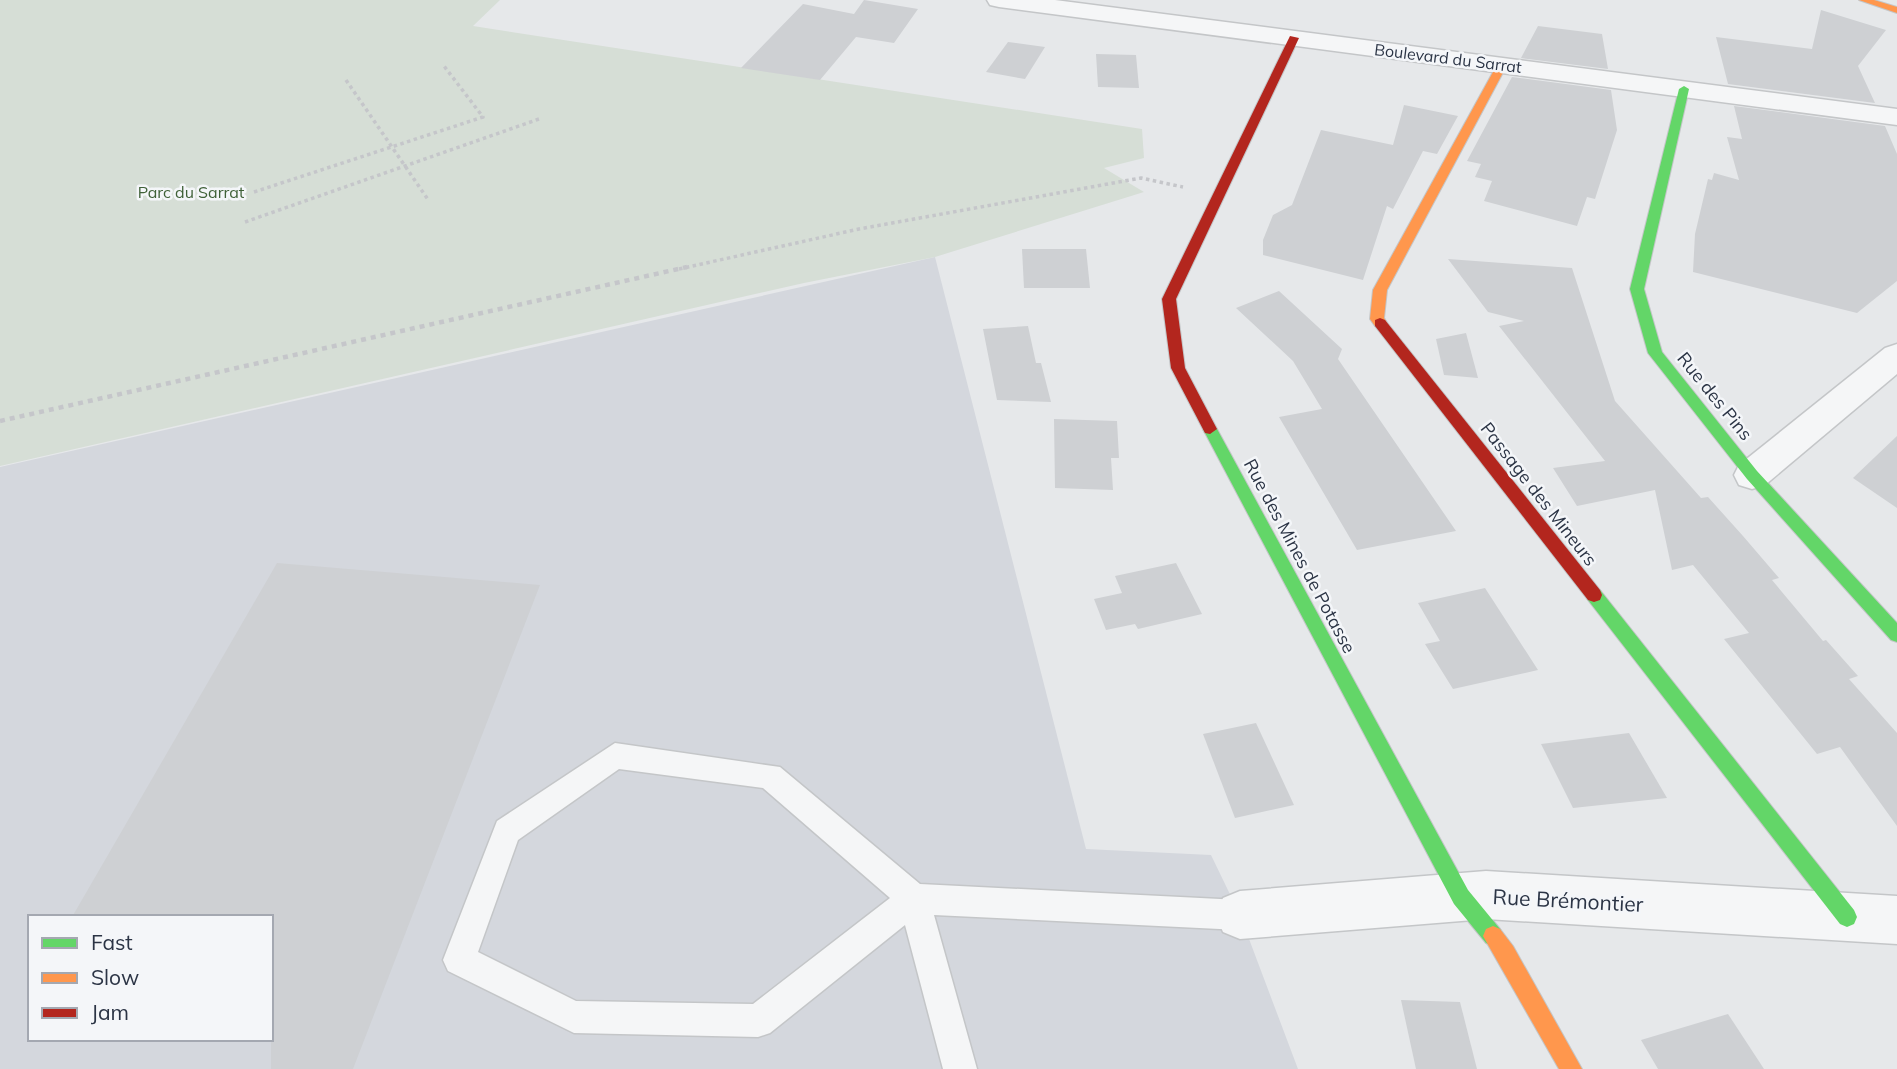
<svg xmlns="http://www.w3.org/2000/svg" width="1897" height="1069" font-family="Mulish,sans-serif">
	<style>
		.built { fill: #d4d7dd; fill-rule: evenodd }
		.green { fill: #d6ded6 }
		.building { fill: #ced0d3 }
		.lines { fill: none; stroke-linecap: round; stroke-linejoin: round }
		.lane-casing { stroke: #c4c6c8; stroke-width: 3 }
		.street-casing { stroke: #c4c6c8; stroke-width: 3 }
		.fast-casing { stroke: #c4c6c8; stroke-width: 2 }
		.slow-casing { stroke: #c4c6c8; stroke-width: 2 }
		.jam-casing { stroke: #c4c6c8; stroke-width: 2 }
		.path-far1 { stroke: #c5c6ca; stroke-width: 3.5; stroke-dasharray: 3.5 3.5; stroke-linecap: butt }
		.path { stroke: #c5c6ca; stroke-width: 4.5; stroke-dasharray: 5 5; stroke-linecap: butt }
		.lane { fill: #f5f6f7; fill-rule: evenodd }
		.street { fill: #f5f6f7; fill-rule: evenodd }
		.fast { fill: #63d668; fill-rule: evenodd }
		.slow { fill: #ff974d; fill-rule: evenodd }
		.jam { fill: #b3261e; fill-rule: evenodd }
		.labels { text-anchor: middle; dominant-baseline: central; stroke-width: 5; stroke-linejoin: round; paint-order: stroke }
		.far-street-label { font-size: 16px; fill: #2b3445; stroke: #f4f6f9 }
		.far-park-label { font-size: 16px; fill: #3f6138; stroke: #f4f6f9 }
		.street-label { font-size: 18px; fill: #2b3445; stroke: #f4f6f9 }
		.near-street-label { font-size: 21px; fill: #2b3445; stroke: #f4f6f9 }
	</style>
	<rect width="100%" height="100%" fill="#e6e8ea"/>
	<!-- built -->
	<path class="built" d="M 935,257 L 1086,849 L 1211,855 L 1240,915 L 1298,1069 L 0,1069 L 0,467 ZM 30,917 L 271,917 L 271,1039 L 30,1039 Z"/>
	<!-- green -->
	<polygon class="green" points="0,0 500,0 473,26 1142,129 1144,158 1104,168 1144,192 935,257 804,283 0,466"/>
	<!-- building -->
	<g class="building">
		<polygon points="864,0 918,9 894,43 856,37 820,80 741,68 803,4 854,14"/>
		<polygon points="1821,10 1886,30 1858,66 1875,103 1728,84 1716,37 1812,49"/>
		<polygon points="1538,26 1602,34 1608,69 1521,58"/>
		<polygon points="1008,42 1045,47 1025,79 986,72"/>
		<polygon points="1096,54 1136,55 1139,88 1098,87"/>
		<polygon points="1512,77 1611,90 1617,130 1595,199 1587,197 1577,226 1484,201 1492,181 1475,177 1481,164 1467,161"/>
		<polygon points="1404,105 1458,116 1437,154 1423,151 1393,209 1387,206 1363,280 1263,255 1263,240 1273,215 1292,205 1321,130 1393,145"/>
		<polygon points="1734,106 1885,126 1897,154 1897,281 1857,313 1693,272 1695,234 1708,179 1712,180 1714,173 1739,180 1727,137 1742,139"/>
		<polygon points="1022,249 1086,249 1090,288 1024,288"/>
		<polygon points="1448,259 1572,268 1615,401 1701,498 1708,497 1743,536 1779,578 1772,580 1823,641 1826,640 1858,676 1849,679 1897,733 1897,826 1840,747 1817,754 1724,639 1749,633 1693,565 1672,570 1655,490 1577,506 1553,468 1605,461 1499,326 1524,321 1488,312"/>
		<polygon points="1279,291 1342,349 1338,359 1456,531 1357,550 1279,417 1322,409 1293,361 1236,308"/>
		<polygon points="1028,326 1036,363 1041,363 1051,402 997,400 983,329"/>
		<polygon points="1466,333 1478,378 1444,375 1436,339"/>
		<polygon points="1054,419 1117,421 1119,458 1111,458 1113,490 1055,488"/>
		<polygon points="1897,436 1897,508 1853,478"/>
		<polygon points="277,563 540,585 353,1069 271,1069 271,917 72,917"/>
		<polygon points="1176,563 1202,614 1138,629 1135,624 1106,630 1094,599 1122,593 1115,576"/>
		<polygon points="1485,588 1538,670 1453,689 1425,644 1440,641 1418,603"/>
		<polygon points="1256,723 1294,805 1235,818 1203,734"/>
		<polygon points="1629,733 1667,798 1573,808 1541,744"/>
		<polygon points="1401,1000 1460,1002 1477,1069 1416,1069"/>
		<polygon points="1728,1014 1764,1069 1658,1069 1641,1040"/>
	</g>
	<g class="lines">
		<defs>
			<path id="lane" d="M 615,743 L 780,767 L 920,884 L 1240,900 L 1251,904 L 1255,915 L 1251,926 L 1240,930 L 934,915 L 977,1069 L 943,1069 L 905,925 L 770,1033 L 758,1037 L 574,1033 L 448,971 L 443,960 L 497,821 ZM 619,769 L 763,788 L 890,898 L 753,1004 L 576,1001 L 478,952 L 518,840 Z"/>
			<g id="street">
				<polygon points="987,0 1055,0 1897,109 1897,125 999,7 990,5"/>
				<polygon points="1897,344 1897,374 1765,485 1752,489 1739,485 1734,475 1739,465 1885,348"/>
				<polygon points="1486,871 1897,896 1897,944 1486,919 1240,939 1223,932 1216,915 1223,898 1240,891"/>
			</g>
			<g id="fast">
				<polygon points="1684,86 1689,89 1644,289 1662,352 1757,471 1897,623 1897,642 1891,640 1747,479 1648,353 1630,289 1679,89"/>
				<polygon points="1210,424 1217,429 1468,890 1500,929 1503,936 1500,943 1493,946 1486,943 1454,904 1203,429"/>
				<polygon points="1594,588 1600,590 1854,910 1857,917 1854,924 1847,927 1840,924 1588,600 1586,595 1588,590"/>
			</g>
			<g id="slow">
				<polygon points="1859,0 1874,0 1897,7 1897,13"/>
				<polygon points="1498,63 1507,65 1387,290 1384,318 1387,323 1385,326 1375,326 1370,319 1373,290"/>
				<polygon points="1493,926 1500,929 1513,946 1582,1069 1559,1069 1483,936 1486,929"/>
			</g>
			<g id="jam">
				<polygon points="1290,36 1299,38 1176,299 1185,368 1217,429 1210,434 1205,433 1171,368 1162,299"/>
				<polygon points="1380,318 1385,320 1600,590 1602,595 1600,600 1594,602 1588,600 1375,326 1375,320"/>
			</g>
		</defs>
		<!-- lane casing -->
		<use href="#lane" class="lane-casing"/>
		<!-- street casing -->
		<use href="#street" class="street-casing"/>
		<!-- fast casing -->
		<use href="#fast" class="fast-casing"/>
		<!-- slow casing -->
		<use href="#slow" class="slow-casing"/>
		<!-- jam casing -->
		<use href="#jam" class="jam-casing"/>
		<!-- path-far1 -->
		<g class="path-far1">
			<polyline points="346,80 429,201"/>
			<polyline points="254,192 483,117 444,66"/>
			<polyline points="245,222 539,119"/>
			<polyline points="679,269 859,229 1141,178 1183,187"/>
		</g>
		<!-- path -->
		<polyline class="path" points="0,421 687,267"/>
		<!-- lane -->
		<use href="#lane" class="lane"/>
		<!-- street -->
		<use href="#street" class="street"/>
		<!-- fast -->
		<use href="#fast" class="fast"/>
		<!-- slow -->
		<use href="#slow" class="slow"/>
		<!-- jam -->
		<use href="#jam" class="jam"/>
	</g>
	<g class="labels">
		<!-- far-street labels -->
		<g class="far-street-label">
			<text transform="translate(1448 58) rotate(7)">Boulevard du Sarrat</text>
		</g>
		<!-- far-park labels -->
		<g class="far-park-label">
			<text x="191" y="192">Parc du Sarrat</text>
		</g>
		<!-- street labels -->
		<g class="street-label">
			<text transform="translate(1715 396) rotate(51)">Rue des Pins</text>
			<text transform="translate(1539 494) rotate(52)">Passage des Mineurs</text>
			<text transform="translate(1300 556) rotate(62)">Rue des Mines de Potasse</text>
		</g>
		<!-- near-street labels -->
		<g class="near-street-label">
			<text transform="translate(1568 900) rotate(3)">Rue Brémontier</text>
		</g>
	</g>
	<!-- legend -->
	<rect x="28" y="915" width="245" height="126" fill="#f4f6f9" stroke="#a4a8b1" stroke-width="2"/>
	<rect x="42" y="938" width="35" height="10" fill="#63d668" stroke="#a4a8b1" stroke-width="2"/>
	<text x="91" y="950" font-size="21" fill="#2b3445">Fast</text>
	<rect x="42" y="973" width="35" height="10" fill="#ff974d" stroke="#a4a8b1" stroke-width="2"/>
	<text x="91" y="985" font-size="21" fill="#2b3445">Slow</text>
	<rect x="42" y="1008" width="35" height="10" fill="#b3261e" stroke="#a4a8b1" stroke-width="2"/>
	<text x="91" y="1020" font-size="21" fill="#2b3445">Jam</text>
</svg>
